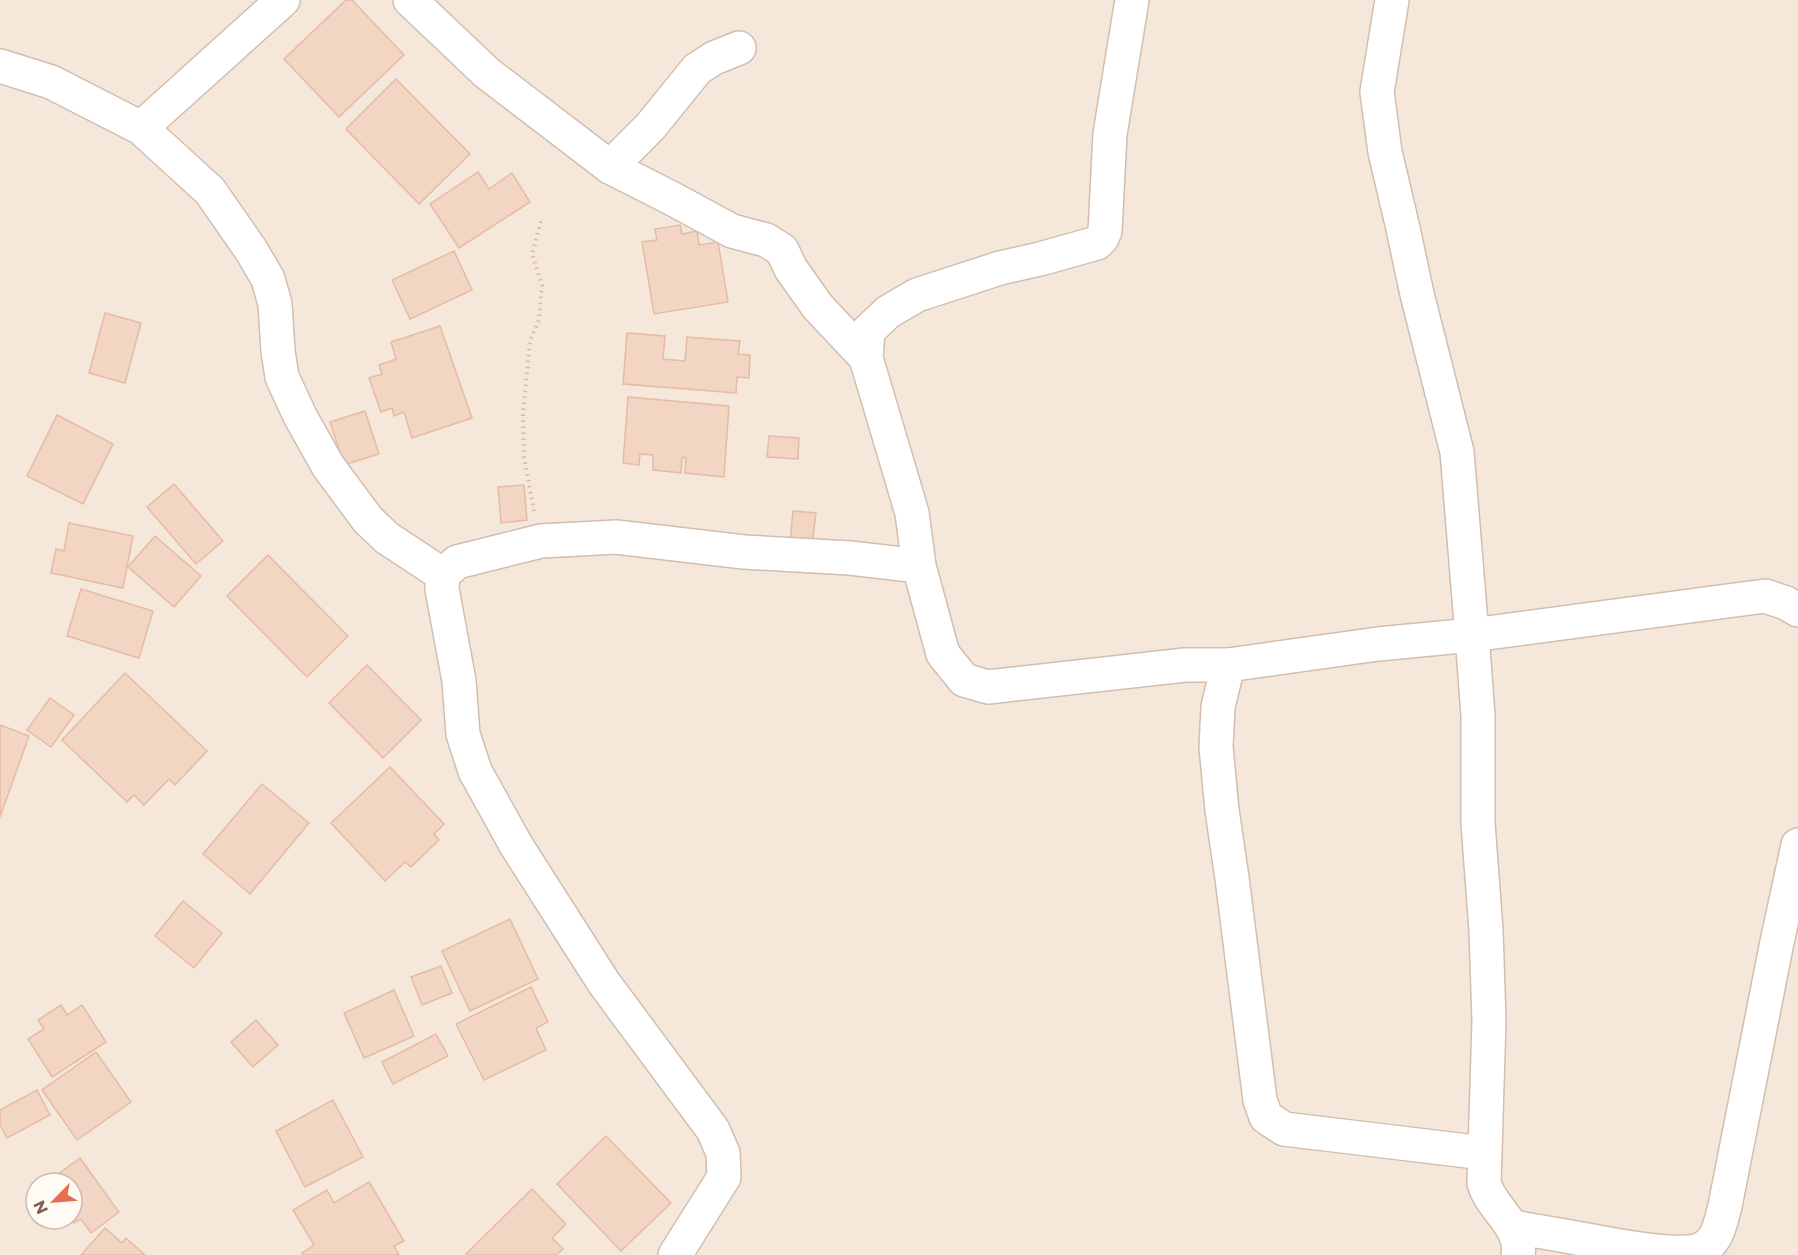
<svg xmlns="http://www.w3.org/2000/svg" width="1798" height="1255" font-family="Montserrat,sans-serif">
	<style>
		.residential { fill: #f5e8da; fill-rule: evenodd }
		.building { fill: #f3d5c3; stroke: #e6bba3; stroke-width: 1.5 }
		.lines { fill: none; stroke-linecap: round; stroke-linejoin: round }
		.minor-casing { stroke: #d1beb0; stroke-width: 36 }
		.path { stroke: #d9b8a5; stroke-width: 4; stroke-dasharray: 1.5 4.5; stroke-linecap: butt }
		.minor { stroke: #fff; stroke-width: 33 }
	</style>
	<rect width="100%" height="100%" fill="#fdf6ec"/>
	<!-- residential -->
	<path class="residential" d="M 0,0 L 1798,0 L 1798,1255 L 0,1255 ZM 36,1183 L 72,1183 L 72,1219 L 36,1219 Z"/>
	<!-- building -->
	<g class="building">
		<polygon points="346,0 352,0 404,55 339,117 284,59"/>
		<polygon points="396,79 470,154 419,204 346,129"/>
		<polygon points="478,172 489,189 512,173 530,202 459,248 430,204"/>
		<polygon points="680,225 682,234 697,231 699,245 718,242 728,302 654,314 642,242 657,240 655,229"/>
		<polygon points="454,251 472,290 410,319 392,280"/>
		<polygon points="105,313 141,323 125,383 89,373"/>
		<polygon points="440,326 472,418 412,438 404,412 394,416 392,408 381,412 369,378 382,374 379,365 396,359 391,342"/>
		<polygon points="627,333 665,336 663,359 685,361 687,337 740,341 738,354 750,355 749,378 737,377 736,393 623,384"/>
		<polygon points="628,397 729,406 724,477 685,473 686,458 682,457 681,473 653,470 653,455 640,454 639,465 623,463"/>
		<polygon points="365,411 379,454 344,465 330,422"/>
		<polygon points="57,415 113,444 83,504 27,476"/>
		<polygon points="769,436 799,438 798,459 767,457"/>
		<polygon points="174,484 223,541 196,564 147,507"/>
		<polygon points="524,485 527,520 501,523 498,487"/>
		<polygon points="793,511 816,513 812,545 790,543"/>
		<polygon points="69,523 133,536 123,588 51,573 56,549 64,551"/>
		<polygon points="155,536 201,576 174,607 128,567"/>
		<polygon points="268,555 348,636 307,677 227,596"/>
		<polygon points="81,589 153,611 139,658 67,636"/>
		<polygon points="367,665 421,720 383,758 329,703"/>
		<polygon points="125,673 207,751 175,785 169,779 144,805 134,795 127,802 62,740"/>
		<polygon points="50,698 74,715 51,747 27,730"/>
		<polygon points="0,725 29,736 0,817"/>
		<polygon points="390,767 444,824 434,834 439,840 411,867 405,862 385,881 331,823"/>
		<polygon points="262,784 309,823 250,894 203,854"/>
		<polygon points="183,901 222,933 194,968 155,936"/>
		<polygon points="510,919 538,979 470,1011 442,951"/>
		<polygon points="441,966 452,993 422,1005 411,977"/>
		<polygon points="531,987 548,1022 536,1028 546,1050 484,1080 456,1024"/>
		<polygon points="394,990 414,1036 364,1058 344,1013"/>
		<polygon points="61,1005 67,1015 82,1005 106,1042 52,1077 28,1039 44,1029 38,1020"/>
		<polygon points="256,1020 278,1045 253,1067 231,1042"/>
		<polygon points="436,1034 448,1056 393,1084 382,1062"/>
		<polygon points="96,1052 131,1102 77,1140 42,1090"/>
		<polygon points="37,1090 50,1115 7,1138 0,1125 0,1110"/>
		<polygon points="333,1100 363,1157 305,1187 276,1131"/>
		<polygon points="606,1136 671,1203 621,1251 557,1184"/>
		<polygon points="80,1158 119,1212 91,1233 81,1219 74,1223 71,1219 72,1183 57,1183 53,1178"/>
		<polygon points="369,1182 404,1241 394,1246 399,1255 303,1255 302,1253 314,1245 293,1210 327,1190 334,1203"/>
		<polygon points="532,1189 566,1224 552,1238 563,1249 556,1255 467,1255 466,1254"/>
		<polygon points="105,1228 122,1243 126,1238 145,1255 81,1255"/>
	</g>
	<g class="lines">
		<defs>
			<g id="minor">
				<polyline points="410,0 487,73 610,167 673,199 732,231 766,240 782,250 791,269 818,307 866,358"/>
				<polyline points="0,66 51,82 141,128 210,191 251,250 268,279 275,304 278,351 282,377 300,416 328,466 368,520 387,538 443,575"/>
				<polyline points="141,128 283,0"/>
				<polyline points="610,167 650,127 697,69 714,58 739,48"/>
				<polyline points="919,566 912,513 866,358 868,331 888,312 917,295 1000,268 1040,259 1097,243 1102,238 1105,231 1110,134 1132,0"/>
				<polyline points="1228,665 1218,707 1216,747 1222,810 1232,878 1260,1100 1266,1117 1284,1129 1484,1153"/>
				<path d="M 1512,1227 C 1545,1232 1577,1238 1609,1244 C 1631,1248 1676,1255 1697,1251 C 1718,1244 1720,1224 1725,1206 L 1776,947 L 1798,845"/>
				<polyline points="675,1255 724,1177 723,1153 713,1130 604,983 516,845 475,771 463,734 459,681 442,589 443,575 457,562 541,541 616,537 744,552 850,558 919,566 943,654 964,680 988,687 1185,665 1228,665 1378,644 1472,635 1457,452 1417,294 1402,224 1385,152 1377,92 1392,0"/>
				<path d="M 1518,1255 C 1523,1226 1491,1209 1484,1183 L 1489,1021 L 1486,930 L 1478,823 L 1478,716 L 1472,635 L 1765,596 L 1786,603 L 1798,610"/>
			</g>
		</defs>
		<!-- minor casing -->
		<use href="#minor" class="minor-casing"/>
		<!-- path -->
		<polyline class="path" points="534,511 524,457 523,415 530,341 539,320 542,285 532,254 541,221"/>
		<!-- minor -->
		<use href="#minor" class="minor"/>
	</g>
	<!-- north arrow -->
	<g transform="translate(54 1201) rotate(245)"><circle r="28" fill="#fffaf3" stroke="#cabbb1" stroke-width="1.5"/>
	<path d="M0-4.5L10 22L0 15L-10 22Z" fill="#e76f51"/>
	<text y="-9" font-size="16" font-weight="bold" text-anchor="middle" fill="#7a5c4d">N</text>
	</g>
</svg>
